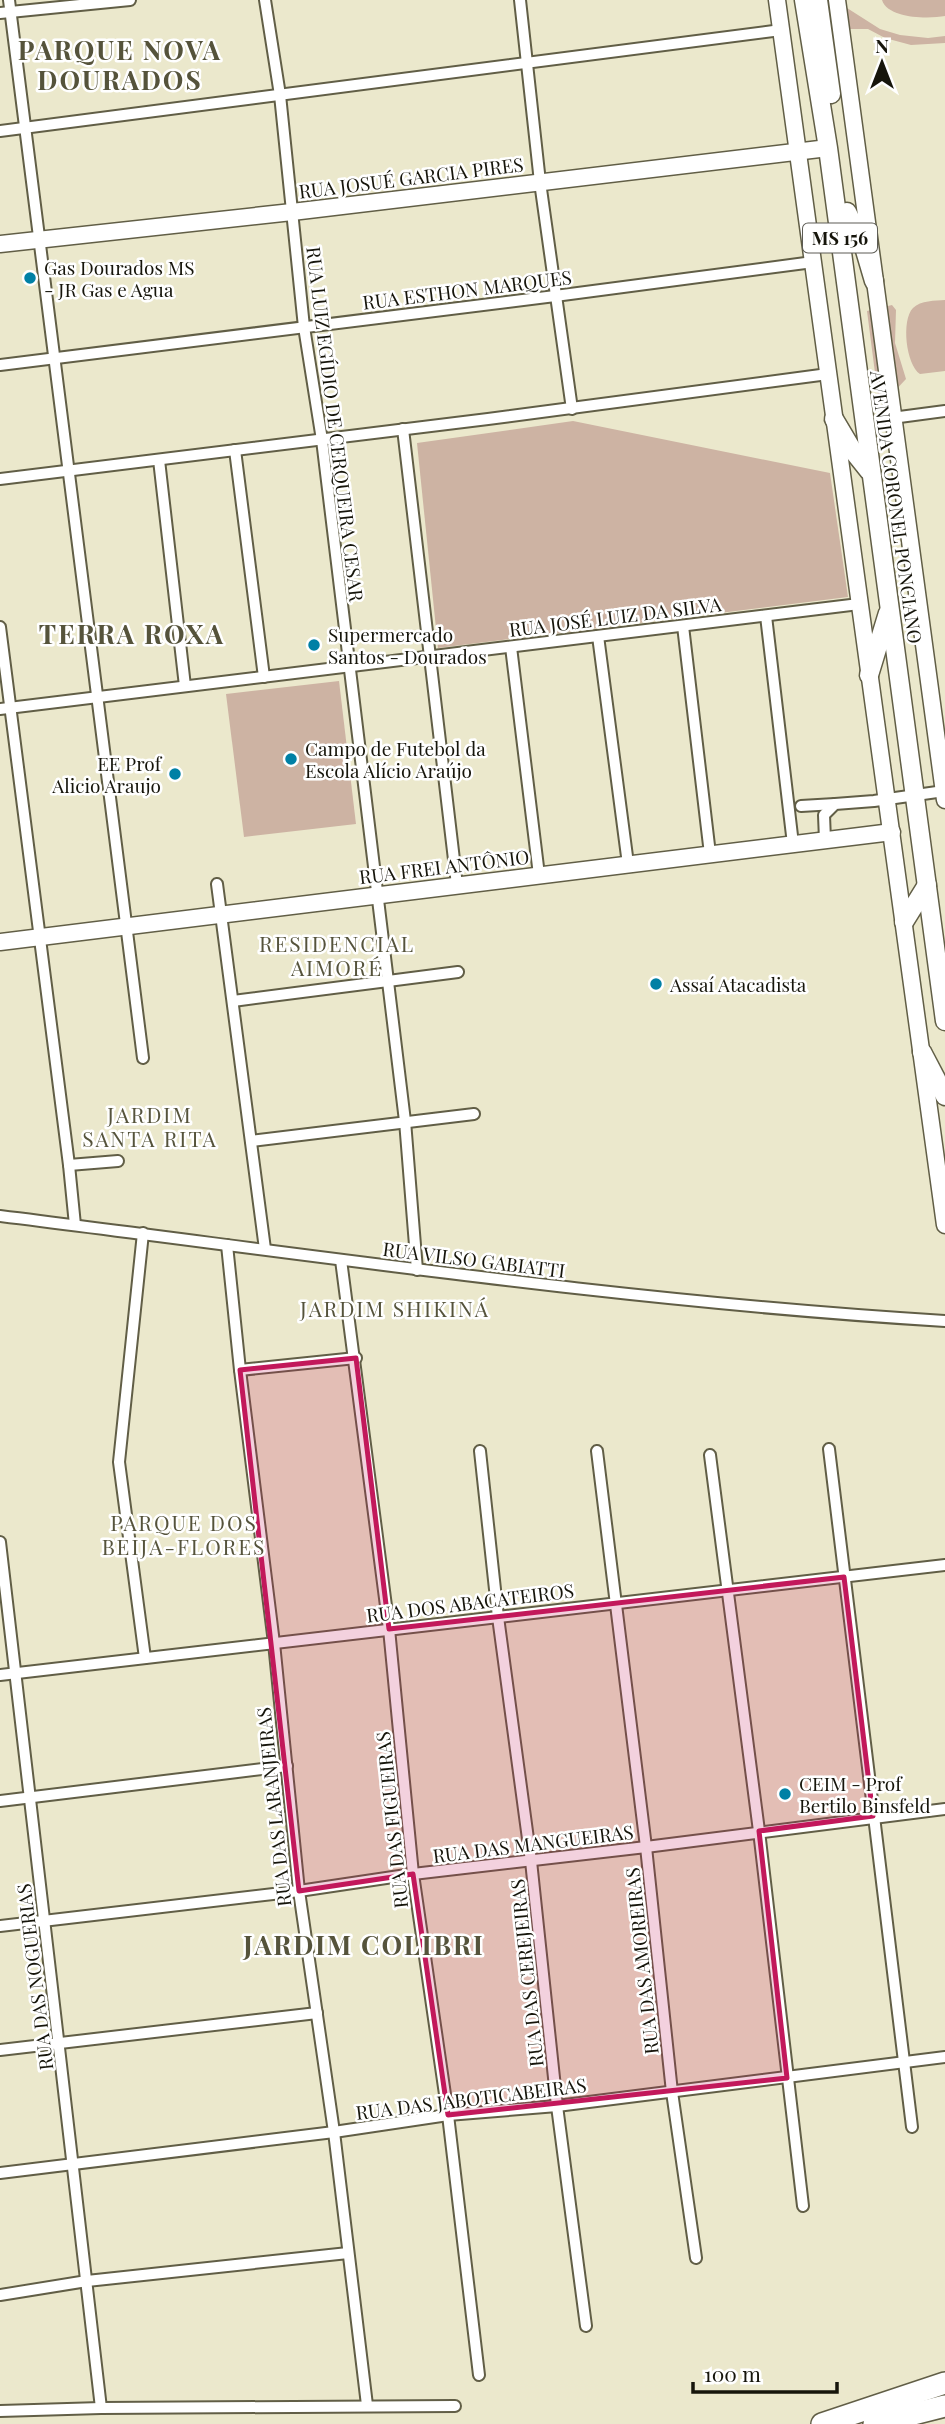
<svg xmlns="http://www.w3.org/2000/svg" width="945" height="2424" font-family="'Playfair Display',serif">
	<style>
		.green { fill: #cdb3a3 }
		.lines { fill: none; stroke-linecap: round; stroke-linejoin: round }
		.street-casing { stroke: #615e46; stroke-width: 14 }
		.secondary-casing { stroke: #615e46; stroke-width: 19 }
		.primary-casing { stroke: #615e46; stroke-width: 21 }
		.highway-casing { stroke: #615e46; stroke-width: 24 }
		.street { stroke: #fff; stroke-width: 10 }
		.secondary { stroke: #fff; stroke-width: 16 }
		.primary { stroke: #fff; stroke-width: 18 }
		.highway { stroke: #fff; stroke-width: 21 }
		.marked { fill: #c2185b; fill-opacity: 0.2; stroke: #c2185b; stroke-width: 5; stroke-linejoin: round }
		.poi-dot { fill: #0080a5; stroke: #fff; stroke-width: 2.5 }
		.labels { text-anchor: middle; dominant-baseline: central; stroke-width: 5; stroke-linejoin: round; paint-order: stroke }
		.shield { fill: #fff; stroke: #5c5b54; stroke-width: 2 }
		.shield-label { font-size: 18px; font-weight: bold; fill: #16150b }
		.street-label { font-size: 19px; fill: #16150b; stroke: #fff }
		.poi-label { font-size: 19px; fill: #16150b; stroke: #fff; text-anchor: start }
		.neighbourhood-label { font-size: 21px; letter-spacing: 2px; fill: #55533b; stroke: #fff }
		.district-label { font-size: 26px; font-weight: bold; letter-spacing: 2px; fill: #55533b; stroke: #fff }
	</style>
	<rect width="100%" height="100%" fill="#ebe8cc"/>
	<!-- green -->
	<g class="green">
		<path d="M 882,0 L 945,0 L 945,16 C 929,19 888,19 882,0 Z"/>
		<polygon points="845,4 847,8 880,29 900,35 928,38 945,36 945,43 911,45 885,38 868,29 828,29 831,12"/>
		<path d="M 945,300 L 945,371 L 920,374 C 906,365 901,320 913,308 C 921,300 935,301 945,300 Z"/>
		<polygon points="892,305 896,310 895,343 906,379 891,395 882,398 878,396 867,311"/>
		<polygon points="573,421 830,473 848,597 438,648 417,443"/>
		<polygon points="339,681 356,824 244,837 226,694"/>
	</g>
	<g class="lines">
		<defs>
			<g id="street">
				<polyline points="9,0 143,1058"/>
				<polyline points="265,0 280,95 304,327 322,440 405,1121 417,1270"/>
				<polyline points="520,0 540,182 572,409"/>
				<polyline points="0,13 130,0"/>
				<polyline points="0,131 781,30"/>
				<polyline points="0,365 555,296 813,262"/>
				<polyline points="892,418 945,411"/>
				<polyline points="403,429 457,885"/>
				<polyline points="235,450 264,677"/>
				<polyline points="159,460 185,686"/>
				<polyline points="0,479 488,419 828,374"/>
				<polyline points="766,616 793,844"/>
				<polyline points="683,626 710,854"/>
				<polyline points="0,627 69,1165 75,1225"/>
				<polyline points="598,636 628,864"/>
				<polyline points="511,647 539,875"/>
				<polyline points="0,709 859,604"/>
				<polyline points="801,806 835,804"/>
				<polyline points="825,840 824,815 835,804 874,801 944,791"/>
				<polyline points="217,884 265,1249"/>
				<polyline points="233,1001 458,972"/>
				<polyline points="251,1141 474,1114"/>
				<polyline points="69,1165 118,1161"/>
				<path d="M 0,1216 C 315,1255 628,1302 945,1321"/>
				<polyline points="143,1233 119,1462 145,1658"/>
				<polyline points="227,1245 240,1370 274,1643 299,1891 334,2132 367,2405"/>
				<polyline points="341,1260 389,1629 413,1874 448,2115 479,2375"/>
				<polyline points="240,1370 356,1358"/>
				<polyline points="829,1449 912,2127"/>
				<polyline points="480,1451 498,1617 531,1861 557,2106 586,2326"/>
				<polyline points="597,1451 646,1847 672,2092 696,2258"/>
				<polyline points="710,1455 759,1831 803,2206"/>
				<polyline points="0,1542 101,2408"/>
				<polyline points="0,1675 945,1565"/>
				<polyline points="0,1801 287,1766"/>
				<polyline points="0,1926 299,1891 413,1874 646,1847 945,1809"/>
				<polyline points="0,2050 317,2013"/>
				<polyline points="0,2173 334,2132 448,2115 557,2106 945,2057"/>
				<polyline points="0,2295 87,2281 348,2253"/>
				<polyline points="0,2411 101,2408 455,2406"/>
			</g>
			<g id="secondary">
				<polyline points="777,0 945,1225"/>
				<polyline points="837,0 945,800"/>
				<polyline points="0,244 292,212 828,148"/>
				<polyline points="0,942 892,832"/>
			</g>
			<g id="primary">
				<polyline points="804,0 828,148 945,1021"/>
				<polyline points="818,0 831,94"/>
				<polyline points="847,212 864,247 874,281"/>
				<polyline points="834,419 853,451 869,471"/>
				<polyline points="869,675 888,613"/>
				<polyline points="904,922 927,885"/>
				<polyline points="922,1052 945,1096"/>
			</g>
			<g id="highway">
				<polyline points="822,2424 945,2383"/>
				<polyline points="874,2424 945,2406"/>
			</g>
		</defs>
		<!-- street casing -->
		<use href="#street" class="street-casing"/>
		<!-- secondary casing -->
		<use href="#secondary" class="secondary-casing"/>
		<!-- primary casing -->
		<use href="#primary" class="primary-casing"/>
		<!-- highway casing -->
		<use href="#highway" class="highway-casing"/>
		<!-- street -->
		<use href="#street" class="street"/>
		<!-- secondary -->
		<use href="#secondary" class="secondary"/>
		<!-- primary -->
		<use href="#primary" class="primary"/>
		<!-- highway -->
		<use href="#highway" class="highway"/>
	</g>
	<!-- marked area -->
	<path class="marked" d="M 356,1358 L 389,1629 L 844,1577 L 873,1816 L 759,1831 L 787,2078 L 448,2115 L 413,1874 L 299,1891 L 240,1370 Z"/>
	<!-- markers -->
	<g class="poi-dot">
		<circle cx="30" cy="278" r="7"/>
		<circle cx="314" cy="645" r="7"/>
		<circle cx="291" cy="759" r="7"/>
		<circle cx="175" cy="774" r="7"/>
		<circle cx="656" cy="984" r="7"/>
		<circle cx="785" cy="1794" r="7"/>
	</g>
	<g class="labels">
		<!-- shield labels -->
		<rect class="shield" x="803" y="223.5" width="74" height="29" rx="5"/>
		<g class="shield-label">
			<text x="840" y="238">MS 156</text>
		</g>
		<!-- street labels -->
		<g class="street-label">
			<text transform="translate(411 177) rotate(-7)">RUA JOSUÉ GARCIA PIRES</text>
			<text transform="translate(467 289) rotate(-7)">RUA ESTHON MARQUES</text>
			<text transform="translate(336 424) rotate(83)">RUA LUIZ EGÍDIO DE CERQUEIRA CESAR</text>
			<text transform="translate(897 507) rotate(82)">AVENIDA CORONEL PONCIANO</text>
			<text transform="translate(615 616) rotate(-7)">RUA JOSÉ LUIZ DA SILVA</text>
			<text transform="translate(444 866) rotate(-7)">RUA FREI ANTÔNIO</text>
			<text transform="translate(474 1259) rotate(7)">RUA VILSO GABIATTI</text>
			<text transform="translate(470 1602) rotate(-7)">RUA DOS ABACATEIROS</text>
			<text transform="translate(273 1807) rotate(-96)">RUA DAS LARANJEIRAS</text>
			<text transform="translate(391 1820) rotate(-96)">RUA DAS FIGUEIRAS</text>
			<text transform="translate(533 1843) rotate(-7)">RUA DAS MANGUEIRAS</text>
			<text transform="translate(641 1961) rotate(-96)">RUA DAS AMOREIRAS</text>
			<text transform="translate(526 1973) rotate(-96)">RUA DAS CEREJEIRAS</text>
			<text transform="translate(34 1977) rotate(-97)">RUA DAS NOGUERIAS</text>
			<text transform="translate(471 2098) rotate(-7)">RUA DAS JABOTICABEIRAS</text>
		</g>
		<!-- poi labels -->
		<g class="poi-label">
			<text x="44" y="267">Gas Dourados MS<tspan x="44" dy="22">- JR Gas e Agua</tspan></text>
			<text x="328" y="634">Supermercado<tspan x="328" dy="22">Santos - Dourados</tspan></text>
			<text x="305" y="748">Campo de Futebol da<tspan x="305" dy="22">Escola Alício Araújo</tspan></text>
			<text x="161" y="763" text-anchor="end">EE Prof<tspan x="161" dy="22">Alicio Araujo</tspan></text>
			<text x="670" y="984">Assaí Atacadista</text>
			<text x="799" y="1783">CEIM - Prof<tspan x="799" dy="22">Bertilo Binsfeld</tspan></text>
		</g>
		<!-- neighbourhood labels -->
		<g class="neighbourhood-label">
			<text x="337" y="943">RESIDENCIAL<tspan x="337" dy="24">AIMORÉ</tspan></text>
			<text x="150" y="1114">JARDIM<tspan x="150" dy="24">SANTA RITA</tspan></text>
			<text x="395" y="1308">JARDIM SHIKINÁ</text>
			<text x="184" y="1522">PARQUE DOS<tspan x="184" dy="24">BEIJA-FLORES</tspan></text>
		</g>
		<!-- district labels -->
		<g class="district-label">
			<text x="120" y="49">PARQUE NOVA<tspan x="120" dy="30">DOURADOS</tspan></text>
			<text x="132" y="633">TERRA ROXA</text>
			<text x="364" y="1944">JARDIM COLIBRI</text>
		</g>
	</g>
	<!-- north arrow -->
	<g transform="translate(882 63)" stroke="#ffffff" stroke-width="5" paint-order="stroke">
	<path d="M0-5L12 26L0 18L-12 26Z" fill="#16150b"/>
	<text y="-10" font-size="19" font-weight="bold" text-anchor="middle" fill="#16150b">N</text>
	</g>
	<!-- scale -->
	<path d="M693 2382v10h144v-10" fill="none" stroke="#16150b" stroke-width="3.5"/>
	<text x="704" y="2382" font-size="21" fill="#16150b" stroke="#ffffff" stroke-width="5" paint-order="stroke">100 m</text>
</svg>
